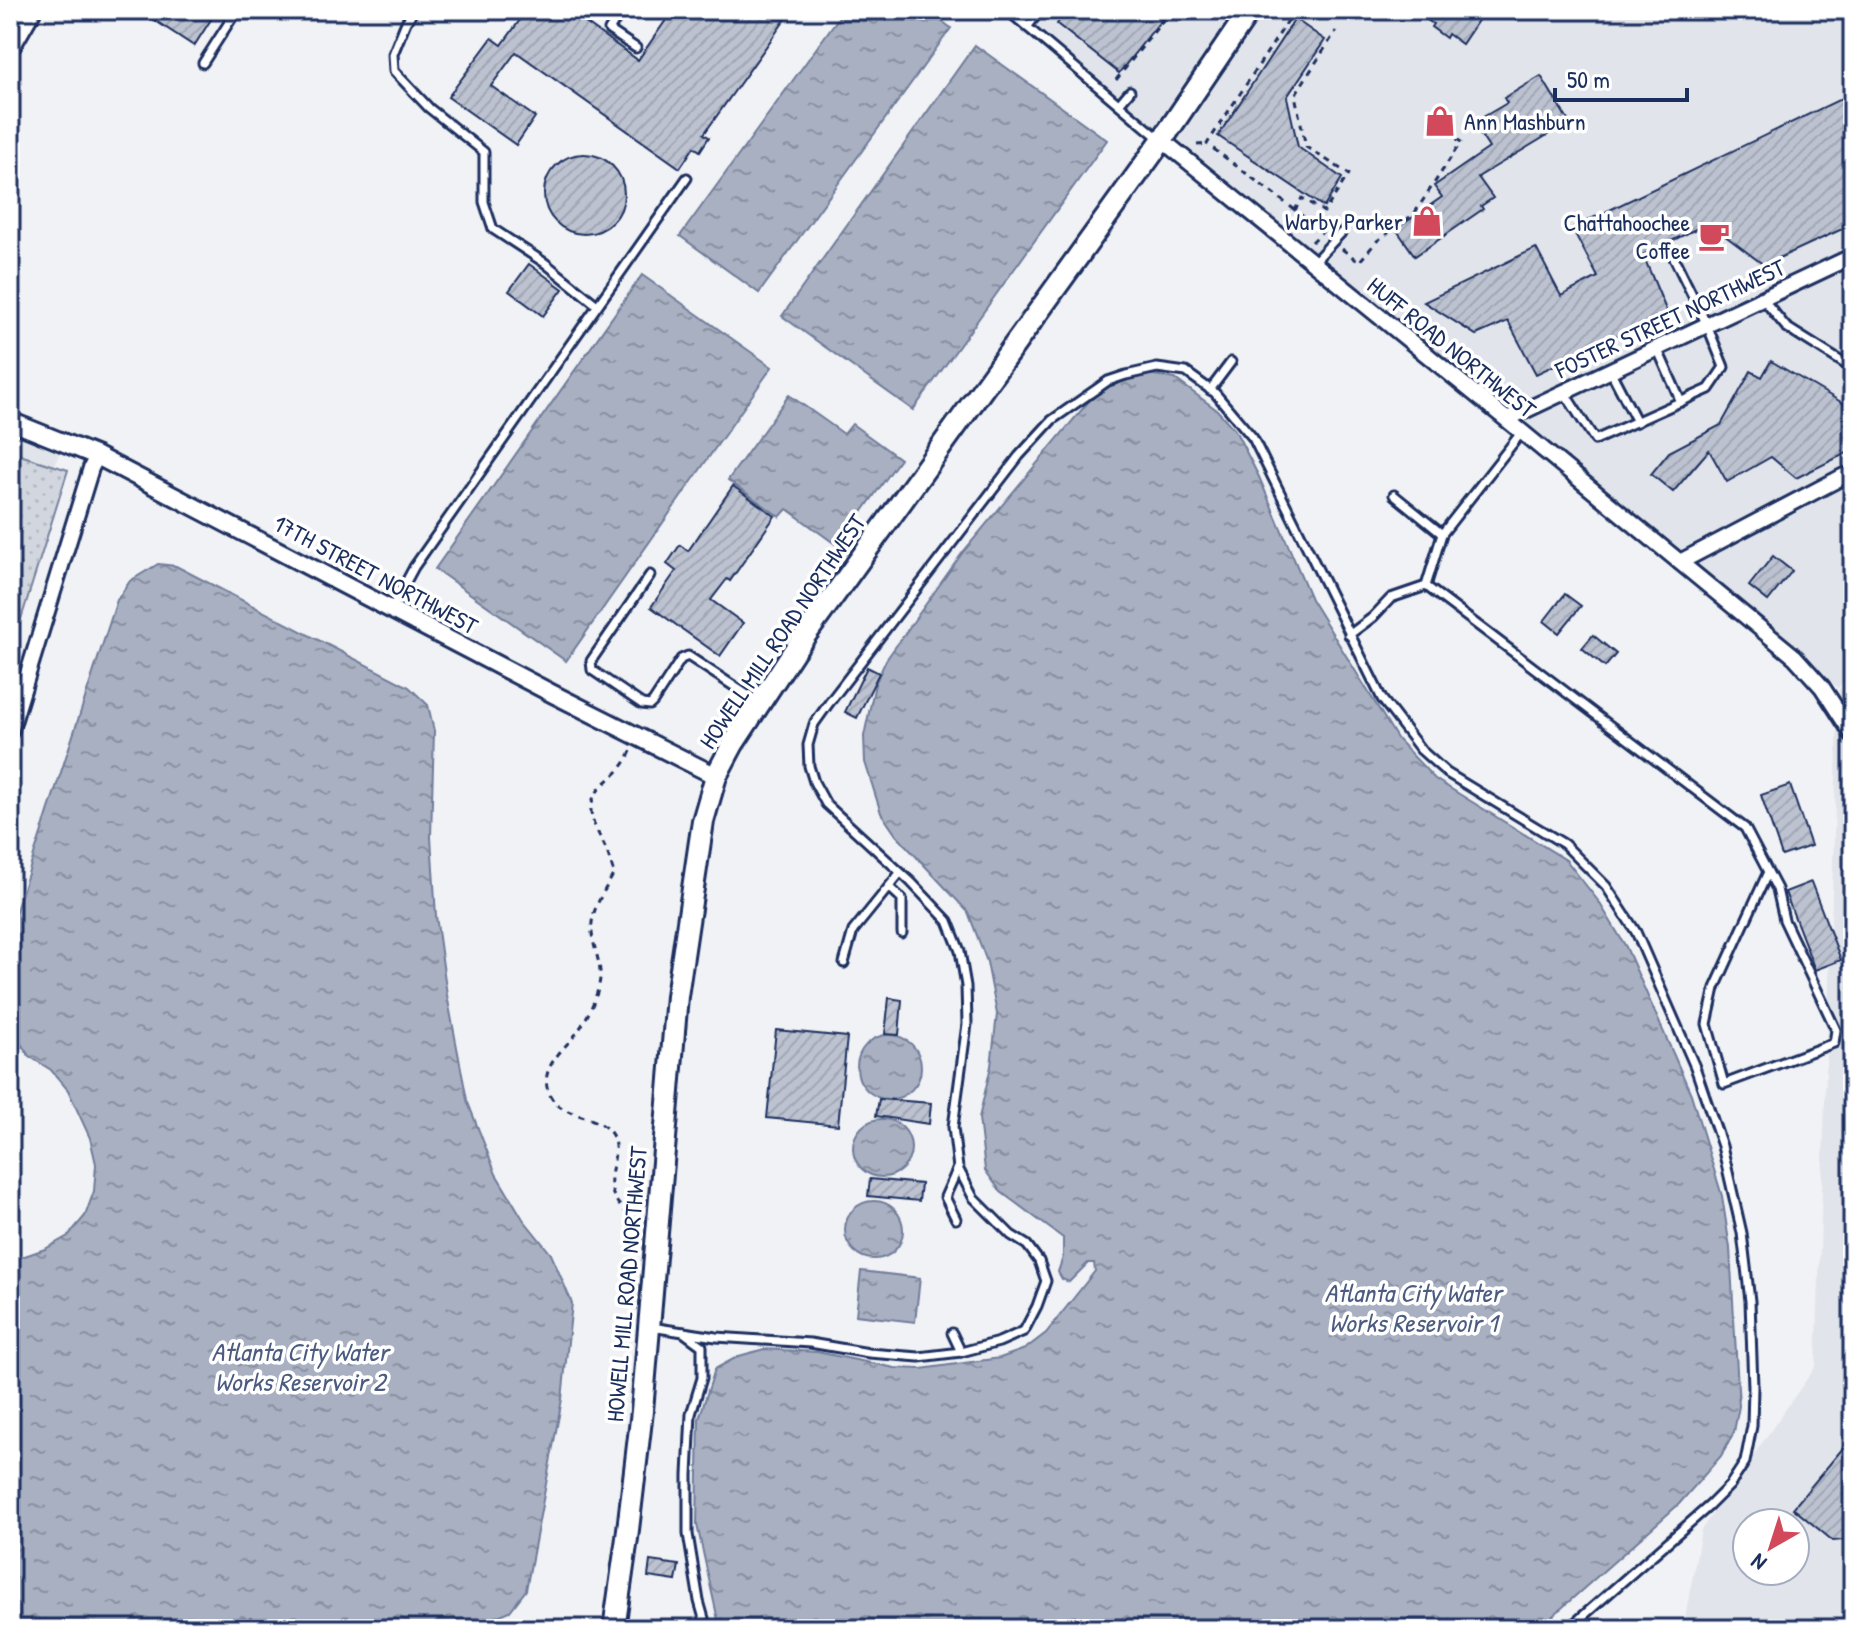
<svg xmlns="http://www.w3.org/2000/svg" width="1863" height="1639" font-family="'Patrick Hand',sans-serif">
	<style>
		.built { fill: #e1e4ea; fill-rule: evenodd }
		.green { fill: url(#green-dots); stroke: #76829e; stroke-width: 2 }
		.water { fill: url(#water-ripples); stroke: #707c9a; stroke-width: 2 }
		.building { fill: url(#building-hatch); stroke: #1b2f5e; stroke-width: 2 }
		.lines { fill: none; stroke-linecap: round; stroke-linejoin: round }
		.service-casing { stroke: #1b2f5e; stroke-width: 13 }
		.minor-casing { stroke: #1b2f5e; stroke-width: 20 }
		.tertiary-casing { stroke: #1b2f5e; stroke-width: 22 }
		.secondary-casing { stroke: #1b2f5e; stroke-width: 26 }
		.trunk-casing { stroke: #1b2f5e; stroke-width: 28 }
		.path { stroke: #1b2f5e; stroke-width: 3; stroke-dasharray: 6 6; stroke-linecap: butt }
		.service { stroke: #fff; stroke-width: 7 }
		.minor { stroke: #fff; stroke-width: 14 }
		.tertiary { stroke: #fff; stroke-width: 16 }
		.secondary { stroke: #fff; stroke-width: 20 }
		.trunk { stroke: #fff; stroke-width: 22 }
		.labels { text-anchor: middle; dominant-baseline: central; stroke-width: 7; stroke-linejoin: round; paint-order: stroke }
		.poi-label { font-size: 24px; fill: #1b2f5e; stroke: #fff; text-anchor: end }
		.street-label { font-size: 24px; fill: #1b2f5e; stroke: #fff }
		.water-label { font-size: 26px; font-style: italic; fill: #4c5c81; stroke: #fff }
	</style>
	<defs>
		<pattern id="green-dots" width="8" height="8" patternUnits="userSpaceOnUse" patternTransform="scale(2)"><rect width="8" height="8" fill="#d2d6df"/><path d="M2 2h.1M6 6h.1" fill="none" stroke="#b4b8c2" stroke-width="1.8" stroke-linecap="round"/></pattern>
		<pattern id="water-ripples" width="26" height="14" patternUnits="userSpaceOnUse" patternTransform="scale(2)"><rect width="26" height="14" fill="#a8b0c2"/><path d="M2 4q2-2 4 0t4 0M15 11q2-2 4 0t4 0" fill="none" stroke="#8890a1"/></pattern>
		<pattern id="building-hatch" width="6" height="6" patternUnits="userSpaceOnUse" patternTransform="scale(2)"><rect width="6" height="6" fill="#bcc2d0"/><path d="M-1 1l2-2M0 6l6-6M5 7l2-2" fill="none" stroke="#a1a7b5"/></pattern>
	</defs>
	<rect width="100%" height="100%" fill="#f1f2f5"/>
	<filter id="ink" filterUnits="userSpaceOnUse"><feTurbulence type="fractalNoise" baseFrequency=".0125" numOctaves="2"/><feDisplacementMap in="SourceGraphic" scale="16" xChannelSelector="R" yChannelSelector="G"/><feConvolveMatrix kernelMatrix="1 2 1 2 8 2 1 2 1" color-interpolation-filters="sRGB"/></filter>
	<g filter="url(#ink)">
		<!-- built -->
		<g class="built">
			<polygon points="1008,10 1853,10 1853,670 1838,688"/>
			<polygon points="10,426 60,450 10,605"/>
			<path d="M 1839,688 L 1853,700 L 1853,1629 L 1683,1629 L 1701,1530 L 1816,1366 ZM 1747,1523 L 1795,1523 L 1795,1571 L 1747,1571 Z"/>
		</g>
		<!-- green -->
		<polygon class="green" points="10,452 68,470 10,654"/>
		<!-- water -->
		<g class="water">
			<polygon points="844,10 927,10 951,28 759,293 680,236"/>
			<polygon points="975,45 1107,140 913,410 782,316"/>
			<polygon points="642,275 772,367 566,661 435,569"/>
			<polygon points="1149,374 1175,379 1217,410 1235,430 1259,477 1311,599 1398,740 1435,779 1566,860 1599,902 1626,947 1691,1094 1722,1196 1730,1248 1739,1406 1734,1432 1721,1456 1679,1504 1538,1629 720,1629 697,1525 699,1419 715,1369 739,1356 764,1349 817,1352 895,1368 921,1369 1000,1358 1025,1349 1046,1333 1095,1271 1094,1263 1088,1263 1069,1282 1062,1279 1058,1272 1063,1257 1063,1238 1001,1192 985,1170 979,1118 991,1066 997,1014 987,962 968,912 896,835 881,813 865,762 864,736 875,684 886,660 963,552 1099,389 1123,378"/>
			<polygon points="789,395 844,434 852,424 900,459 838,546 787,509 780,517 728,480"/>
			<polygon points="158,564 176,566 409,687 428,705 434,731 431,837 436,916 447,995 467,1100 496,1174 523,1219 551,1254 572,1303 562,1399 526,1590 510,1611 467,1629 10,1629 10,1261 45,1249 68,1236 85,1216 94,1191 96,1164 90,1138 68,1090 51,1070 29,1056 10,1027 10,929 117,600 130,581"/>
			<circle cx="889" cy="1067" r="32"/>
			<circle cx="882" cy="1148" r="29"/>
			<circle cx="874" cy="1230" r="29"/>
			<polygon points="861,1271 920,1278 915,1322 856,1315"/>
		</g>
		<!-- building -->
		<g class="building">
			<polygon points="139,10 217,10 194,46"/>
			<polygon points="527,10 567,10 638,60 673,10 792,10 704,134 709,137 700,151 694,147 680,168 516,52 491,86 535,117 516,145 448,97 492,38 502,45"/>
			<polygon points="1067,10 1169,10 1119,73 1057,24"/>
			<polygon points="1412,10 1485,10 1462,44 1448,34 1446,38 1431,27 1433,24"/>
			<polygon points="1295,19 1325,40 1287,97 1298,147 1342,178 1324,207 1218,136"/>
			<polygon points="1541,76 1569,122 1478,177 1493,198 1481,206 1483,209 1415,256 1396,229 1442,197 1434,186 1489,148 1473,123 1507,103 1504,98"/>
			<polygon points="1853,93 1853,224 1764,265 1708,223 1643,255 1667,312 1536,374 1508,321 1476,335 1424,302 1536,248 1561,296 1598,277 1572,228"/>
			<circle cx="584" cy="194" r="40"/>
			<polygon points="529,264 563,289 543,316 509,291"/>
			<polygon points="1771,361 1853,409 1853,450 1796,478 1771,457 1727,482 1709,450 1673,492 1651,474 1669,452 1721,425 1751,371 1762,377"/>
			<polygon points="733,486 775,516 730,581 727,579 711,600 743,623 720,656 651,607 676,571 667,564 680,545 688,551"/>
			<polygon points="1773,556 1792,571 1768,601 1749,586"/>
			<polygon points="1565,594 1581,606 1559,633 1544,621"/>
			<polygon points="1593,635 1616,654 1605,667 1582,648"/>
			<polygon points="867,667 879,673 857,718 845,712"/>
			<polygon points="1790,785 1811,846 1782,856 1761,795"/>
			<polygon points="1811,882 1841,960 1815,970 1785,892"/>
			<polygon points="889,998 902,1000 899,1035 885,1034"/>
			<polygon points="776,1030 847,1037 838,1125 767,1118"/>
			<polygon points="879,1099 931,1103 929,1124 876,1116"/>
			<polygon points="870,1179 921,1184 919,1201 868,1196"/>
			<polygon points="1853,1436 1853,1539 1833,1541 1793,1508"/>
			<polygon points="650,1561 679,1565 676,1581 648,1577"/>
		</g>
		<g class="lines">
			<defs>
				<g id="service">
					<polyline points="414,10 406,22 393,54 394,71 429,108 484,152 484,202 493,229 545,263 597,305"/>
					<polyline points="622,10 609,30 636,48"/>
					<polyline points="1007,10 1161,140"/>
					<polyline points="1027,27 1036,16"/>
					<polyline points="203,63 237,10"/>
					<polyline points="1119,104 1130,91"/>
					<polyline points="1313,263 1341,233"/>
					<polyline points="1763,299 1786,327 1853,369"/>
					<polyline points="1657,348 1681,402"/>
					<polyline points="1610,370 1637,422"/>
					<polyline points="1210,390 1231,362"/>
					<polyline points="1564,392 1595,440 1709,389 1724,367 1707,325 1674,258"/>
					<polyline points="1394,495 1442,534 1521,433"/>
					<polyline points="1442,534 1426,586 1745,828 1777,889 1784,920 1836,1030 1834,1043 1724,1084 1707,1024 1715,988 1768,872"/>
					<polyline points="650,575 591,661 592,670 642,704 650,705 653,702 681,659 688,656 758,702"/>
					<polyline points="392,608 414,567 687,178"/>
					<polyline points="1349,635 1373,617 1391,598 1426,586"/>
					<polyline points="889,887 902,899 902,933"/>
					<polyline points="844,963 853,931 900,873"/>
					<polyline points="956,1219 945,1197 958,1168"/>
					<polyline points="651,1327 716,1337 810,1343 869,1353 919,1357 961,1352 999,1342 1024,1331 1037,1306 1046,1281 1039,1261 1027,1245 1011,1235 973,1197 958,1168 953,1127 967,1024 966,986 960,951 948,921 911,882 826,804 814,782 809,766 808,745 814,724 829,703 1019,456 1052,420 1108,381 1126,375 1157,368 1186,372 1215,393 1253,438 1382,699 1421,750 1447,773 1564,844 1606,886 1636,932 1695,1067 1722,1146 1742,1233 1750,1301 1753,1387 1752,1426 1745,1462 1730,1485 1709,1506 1568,1629"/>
					<polyline points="683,1332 702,1346 702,1378 691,1414 688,1475 688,1534 699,1601 707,1629"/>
					<polyline points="952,1333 961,1352"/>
				</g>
				<g id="minor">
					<polyline points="1162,140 1522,432 1795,657 1822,687 1853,735"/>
					<polyline points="1507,419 1853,256"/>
					<polyline points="1680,562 1844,476"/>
					<polyline points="10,732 91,468 97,456"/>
				</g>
				<polyline id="tertiary" points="10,421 97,456 553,694 716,776"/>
				<polyline id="secondary" points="614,1629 627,1538 642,1411 677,996 703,821 716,776 733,744 794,651 1162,140 1250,10"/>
				<polyline id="trunk" points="10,43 29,10"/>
			</defs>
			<!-- service casing -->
			<use href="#service" class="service-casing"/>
			<!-- minor casing -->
			<use href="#minor" class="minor-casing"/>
			<!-- tertiary casing -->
			<use href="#tertiary" class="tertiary-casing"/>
			<!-- secondary casing -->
			<use href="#secondary" class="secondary-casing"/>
			<!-- trunk casing -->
			<use href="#trunk" class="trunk-casing"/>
			<!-- path -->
			<g class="path">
				<polyline points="1295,10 1207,144 1295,210"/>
				<polyline points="1116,80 1171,10"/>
				<polyline points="1197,145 1207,144"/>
				<polyline points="1312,242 1322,232 1295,210 1302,198 1324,212 1349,174 1306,147 1295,95 1336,31"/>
				<polyline points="1342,249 1359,262 1377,241 1414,214 1461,142 1441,128"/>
				<path d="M 631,751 C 624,768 616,773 603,785 C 580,808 595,825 606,849 C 609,856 611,865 614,873 C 607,887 596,902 593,917 C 588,937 599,954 600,972 C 601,983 596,997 591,1008 C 587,1017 582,1026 576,1034 C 561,1052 536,1071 551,1097 C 564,1119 599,1113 612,1135 C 617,1145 615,1155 613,1165 C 606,1194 616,1205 638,1222"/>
			</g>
			<!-- service -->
			<use href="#service" class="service"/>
			<!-- minor -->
			<use href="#minor" class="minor"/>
			<!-- tertiary -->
			<use href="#tertiary" class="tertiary"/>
			<!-- secondary -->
			<use href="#secondary" class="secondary"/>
			<!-- trunk -->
			<use href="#trunk" class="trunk"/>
		</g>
	</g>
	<!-- icons -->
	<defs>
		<symbol id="shop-bare" viewBox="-9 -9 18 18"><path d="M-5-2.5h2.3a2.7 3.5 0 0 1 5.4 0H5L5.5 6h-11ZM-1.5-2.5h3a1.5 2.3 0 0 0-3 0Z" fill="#d1495b" stroke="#fff" stroke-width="2.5" paint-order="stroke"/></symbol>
		<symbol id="cafe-bare" viewBox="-9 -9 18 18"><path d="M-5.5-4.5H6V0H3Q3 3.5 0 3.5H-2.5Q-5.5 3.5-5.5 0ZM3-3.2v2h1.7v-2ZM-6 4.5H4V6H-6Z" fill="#d1495b" stroke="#fff" stroke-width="2.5" paint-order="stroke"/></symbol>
	</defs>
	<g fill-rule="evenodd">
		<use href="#shop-bare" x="1418" y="99" width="44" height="44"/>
		<use href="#shop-bare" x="1405" y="199" width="44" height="44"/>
		<use href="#cafe-bare" x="1692" y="214" width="44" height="44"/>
	</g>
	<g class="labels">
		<!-- poi labels -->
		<g class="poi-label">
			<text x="1464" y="121" text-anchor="start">Ann Mashburn</text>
			<text x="1403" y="221">Warby Parker</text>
			<text x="1690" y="222">Chattahoochee<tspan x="1690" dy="28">Coffee</tspan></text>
		</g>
		<!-- street labels -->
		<g class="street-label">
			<text transform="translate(1670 318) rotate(-25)">FOSTER STREET NORTHWEST</text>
			<text transform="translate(1452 347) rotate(39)">HUFF ROAD NORTHWEST</text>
			<text transform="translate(376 574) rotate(28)">17TH STREET NORTHWEST</text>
			<text transform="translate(782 631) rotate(-56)">HOWELL MILL ROAD NORTHWEST</text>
			<text transform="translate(626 1284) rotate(-85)">HOWELL MILL ROAD NORTHWEST</text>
		</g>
		<!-- water labels -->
		<g class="water-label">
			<text x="1413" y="1292">Atlanta City Water<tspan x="1413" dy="30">Works Reservoir 1</tspan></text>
			<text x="300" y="1351">Atlanta City Water<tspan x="300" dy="30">Works Reservoir 2</tspan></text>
		</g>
	</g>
	<!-- margin -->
	<rect width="1863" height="1639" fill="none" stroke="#fff" stroke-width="40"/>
	<rect x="20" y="20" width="1823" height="1599" fill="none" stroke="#1b2f5e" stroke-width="3" filter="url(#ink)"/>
	<!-- north arrow -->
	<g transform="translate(1771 1547) rotate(219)"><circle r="38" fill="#ffffff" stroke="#a4acbf" stroke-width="2"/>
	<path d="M0-6L14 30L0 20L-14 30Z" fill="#d1495b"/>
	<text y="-12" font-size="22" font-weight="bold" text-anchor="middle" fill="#1b2f5e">N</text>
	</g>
	<!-- scale -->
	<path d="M1555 88v12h132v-12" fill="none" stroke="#1b2f5e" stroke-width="4"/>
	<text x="1567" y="88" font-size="24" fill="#1b2f5e" stroke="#ffffff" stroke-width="6" paint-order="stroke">50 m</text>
</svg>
